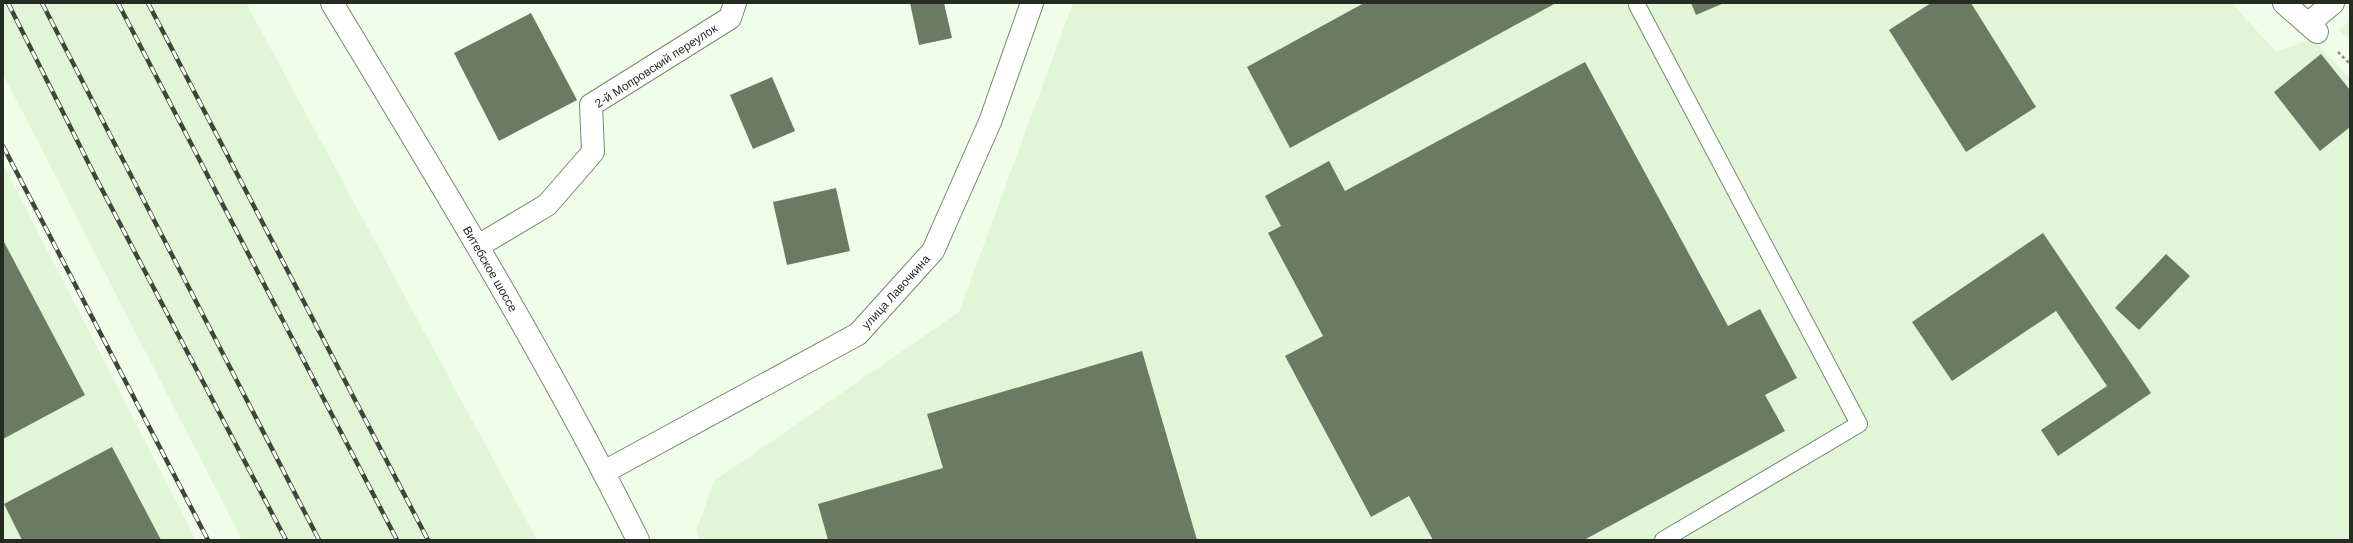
<svg xmlns="http://www.w3.org/2000/svg" width="2353" height="543" font-family="Helvetica,sans-serif">
	<style>
		.built { fill: #e0f6d6 }
		.building { fill: #6b7a63 }
		.lines { fill: none; stroke-linecap: round; stroke-linejoin: round }
		.service-casing { stroke: #788770; stroke-width: 18 }
		.minor-casing { stroke: #788770; stroke-width: 24 }
		.secondary-casing { stroke: #788770; stroke-width: 24 }
		.primary-casing { stroke: #788770; stroke-width: 24 }
		.path { stroke: #858f80; stroke-width: 2.5; stroke-dasharray: 3 3; stroke-linecap: butt }
		.service { stroke: #fff; stroke-width: 16 }
		.minor { stroke: #fff; stroke-width: 22 }
		.secondary { stroke: #fff; stroke-width: 22 }
		.primary { stroke: #fff; stroke-width: 22 }
		.rail-casing { stroke: #3e463a; stroke-width: 4.5 }
		.rail { stroke: #fff; stroke-width: 3; stroke-dasharray: 9; stroke-linecap: butt }
		.labels { text-anchor: middle; dominant-baseline: central; stroke-width: 3.5; stroke-linejoin: round; paint-order: stroke }
		.street-label { font-size: 12px; fill: #252c22; stroke: #fff }
	</style>
	<rect width="100%" height="100%" fill="#f0fee9"/>
	<!-- built -->
	<g class="built">
		<polygon points="3,3 246,3 537,540 242,540 3,74"/>
		<polygon points="1073,3 2232,3 2276,52 2312,39 2350,78 2350,540 700,540 696,531 714,481 959,312"/>
		<polygon points="2350,21 2350,41 2339,30"/>
		<polygon points="3,164 196,540 3,540"/>
	</g>
	<!-- building -->
	<g class="building">
		<polygon points="910,3 944,3 952,38 919,45"/>
		<polygon points="1364,3 1556,3 1290,148 1247,67"/>
		<polygon points="1691,3 1724,3 1696,15"/>
		<polygon points="1931,3 1971,3 2036,107 1966,152 1889,30"/>
		<polygon points="531,13 577,100 499,141 454,53"/>
		<polygon points="2321,54 2350,90 2350,127 2320,151 2274,92"/>
		<polygon points="1585,62 1728,326 1760,309 1797,378 1765,395 1785,431 1584,540 1433,540 1409,496 1371,517 1285,356 1323,336 1268,233 1281,226 1265,196 1329,161 1345,191"/>
		<polygon points="772,77 795,131 753,149 730,95"/>
		<polygon points="836,188 850,251 787,265 773,202"/>
		<polygon points="2043,233 2151,393 2058,456 2041,430 2107,386 2056,311 1952,381 1912,322"/>
		<polygon points="3,240 85,395 3,439"/>
		<polygon points="2166,254 2190,276 2139,330 2115,308"/>
		<polygon points="1142,351 1197,540 828,540 818,504 943,468 927,414"/>
		<polygon points="112,447 161,540 22,540 4,504"/>
	</g>
	<g class="lines">
		<defs>
			<polyline id="service" points="1637,5 1859,424 1663,540"/>
			<g id="minor">
				<polyline points="2284,3 2317,32"/>
				<polyline points="2309,23 2333,3"/>
				<polyline points="478,246 547,205 593,152 591,105 730,18 735,3"/>
			</g>
			<polyline id="secondary" points="604,472 858,334 933,251 990,122 1032,3"/>
			<path id="primary" d="M 332,3 C 438,179 546,355 638,540"/>
		</defs>
		<!-- service casing -->
		<use href="#service" class="service-casing"/>
		<!-- minor casing -->
		<use href="#minor" class="minor-casing"/>
		<!-- secondary casing -->
		<use href="#secondary" class="secondary-casing"/>
		<!-- primary casing -->
		<use href="#primary" class="primary-casing"/>
		<!-- path -->
		<polyline class="path" points="2338,52 2350,64"/>
		<!-- service -->
		<use href="#service" class="service"/>
		<!-- minor -->
		<use href="#minor" class="minor"/>
		<!-- secondary -->
		<use href="#secondary" class="secondary"/>
		<!-- primary -->
		<use href="#primary" class="primary"/>
		<defs>
			<g id="rail">
				<polyline points="8,3 97,180 286,540"/>
				<polyline points="42,3 319,540"/>
				<polyline points="118,3 397,540"/>
				<polyline points="148,3 428,540"/>
				<polyline points="3,146 208,540"/>
			</g>
		</defs>
		<!-- rail casing -->
		<use href="#rail" class="rail-casing"/>
		<!-- rail -->
		<use href="#rail" class="rail"/>
	</g>
	<g class="labels">
		<!-- street labels -->
		<g class="street-label">
			<text transform="translate(656 66) rotate(-33)">2-й Мопровский переулок</text>
			<text transform="translate(490 269) rotate(60)">Витебское шоссе</text>
			<text transform="translate(896 292) rotate(-48)">улица Лавочкина</text>
		</g>
	</g>
	<!-- border -->
	<rect width="2353" height="543" fill="none" stroke="#252c22" stroke-width="8"/>
</svg>
